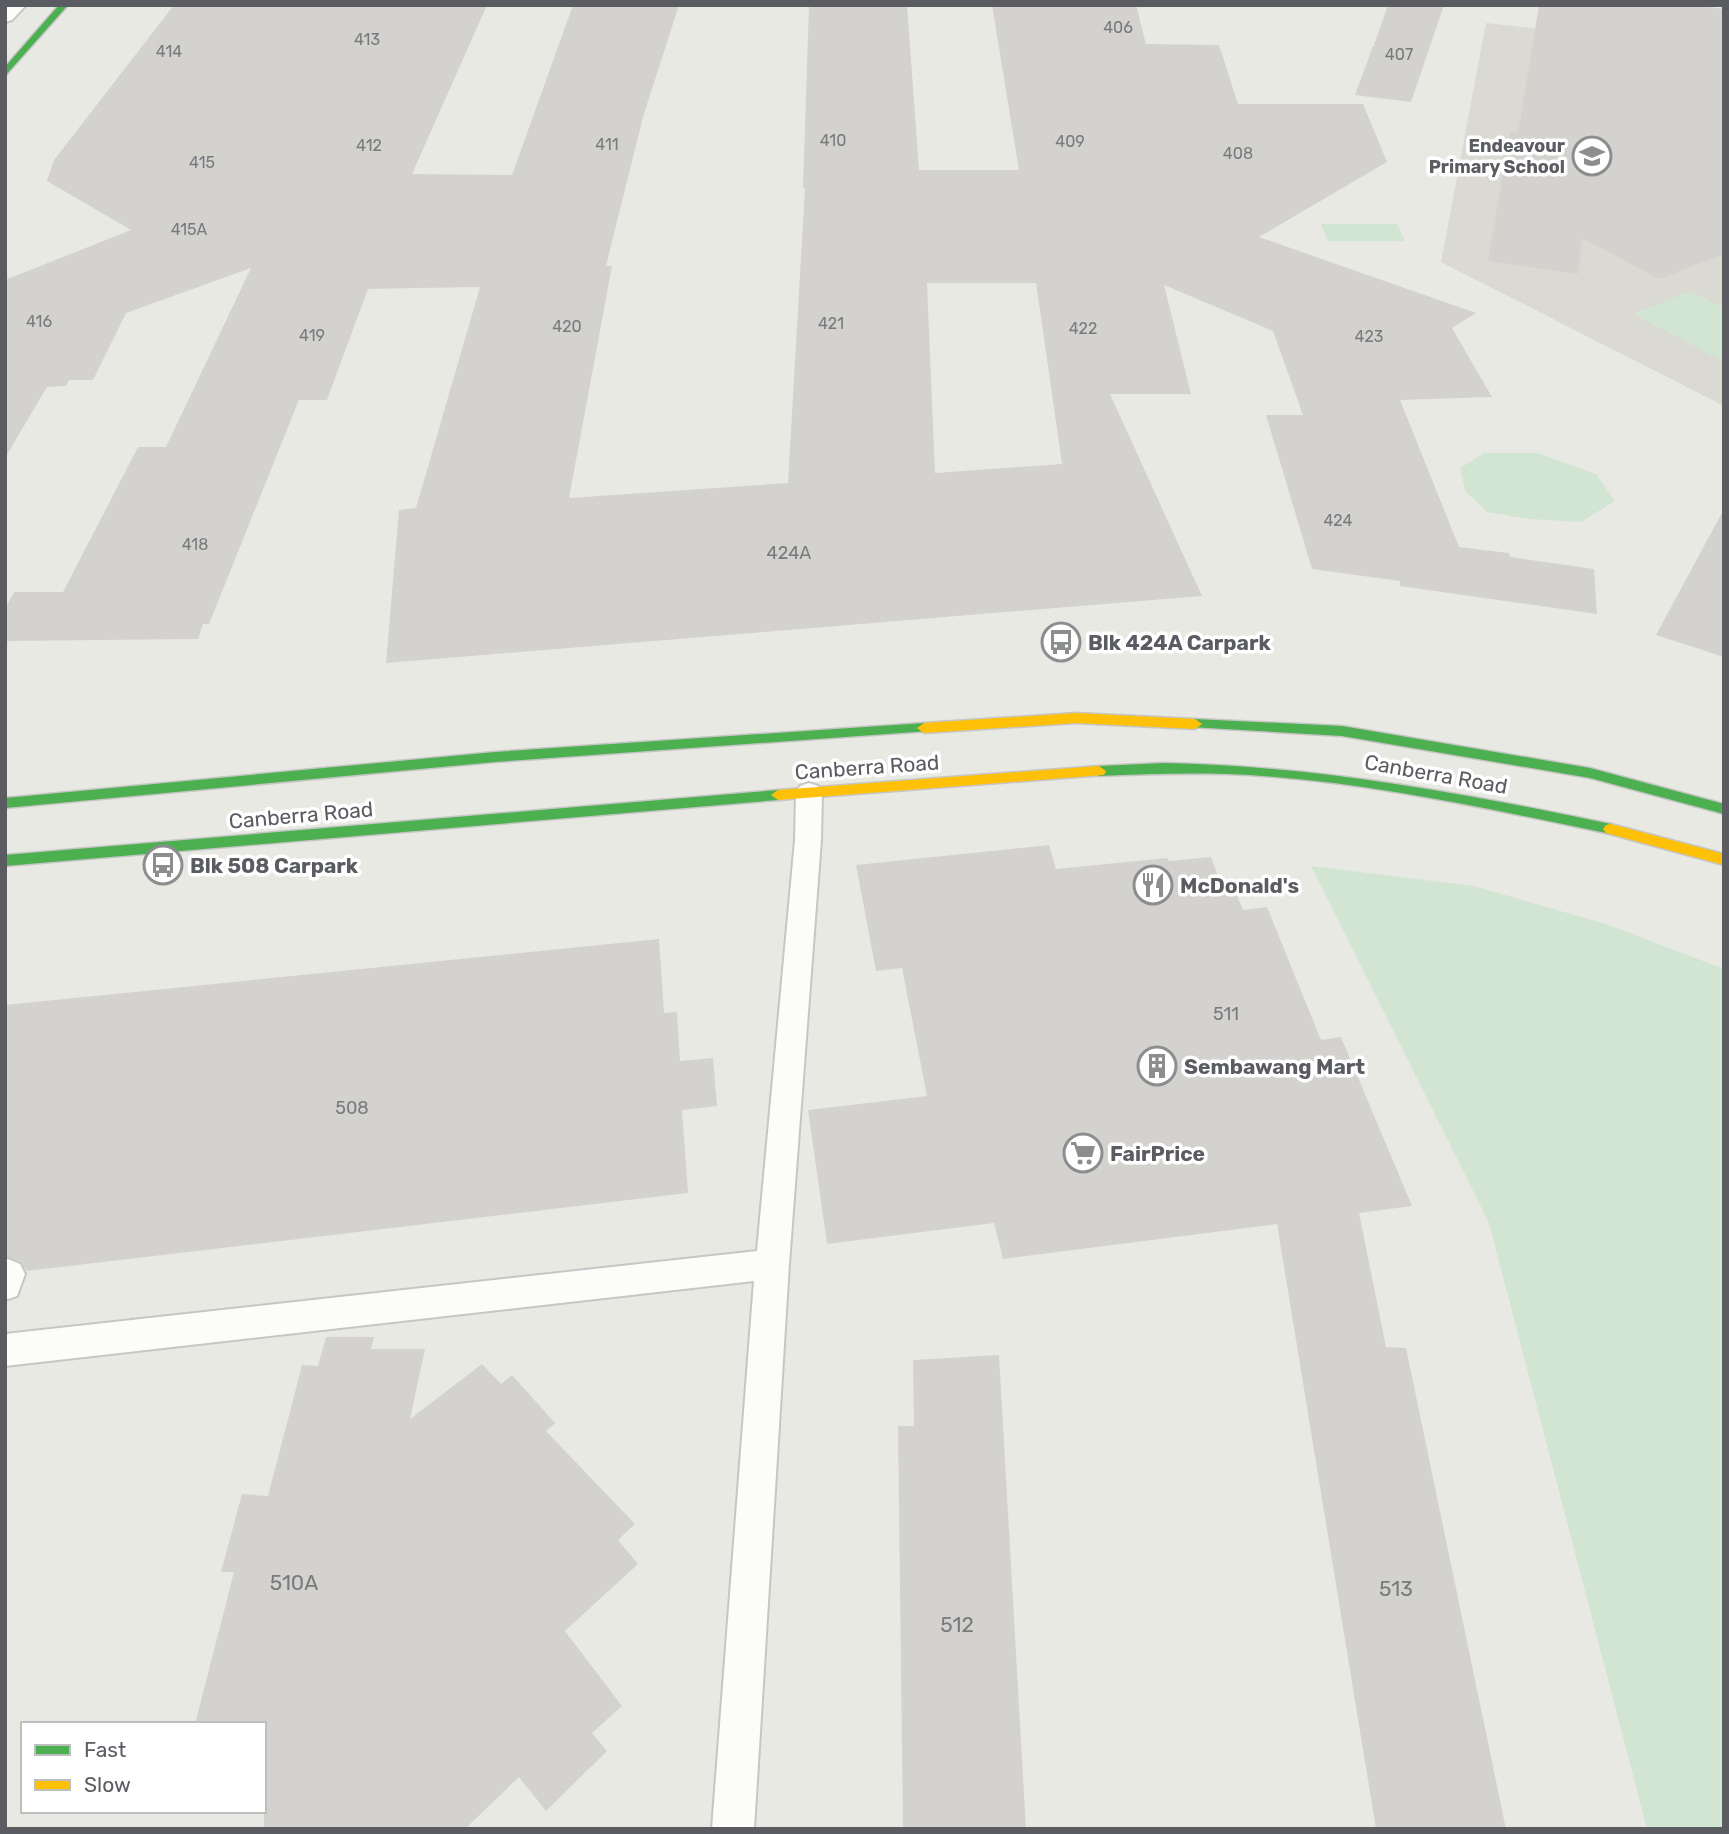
<svg xmlns="http://www.w3.org/2000/svg" width="1729" height="1834" font-family="Rubik,sans-serif">
	<style>
		.education { fill: #dad9d2 }
		.green { fill: #d2e5d2 }
		.building { fill: #d3d2cf; fill-rule: evenodd }
		.lines { fill: none; stroke-linecap: round; stroke-linejoin: round }
		.lane-casing { stroke: #c6c6c4; stroke-width: 4 }
		.street-casing { stroke: #c6c6c4; stroke-width: 4 }
		.fast-casing { stroke: #c6c6c5; stroke-width: 3 }
		.slow-casing { stroke: #c6c6c5; stroke-width: 3 }
		.lane { fill: #fcfcfb; fill-rule: evenodd }
		.street { fill: #fcfcfb; fill-rule: evenodd }
		.fast { fill: #4caf50; fill-rule: evenodd }
		.slow { fill: #ffc107; fill-rule: evenodd }
		.labels { text-anchor: middle; dominant-baseline: central; stroke-width: 7; stroke-linejoin: round; paint-order: stroke }
		.far-number-label { font-size: 16px; fill: #797a7d }
		.far-poi-label { font-size: 18px; font-weight: bold; fill: #5a5c61; stroke: #fff; text-anchor: end }
		.number-label { font-size: 18px; fill: #797a7d }
		.poi-label { font-size: 21px; font-weight: bold; fill: #5a5c61; stroke: #fff; text-anchor: start }
		.street-label { font-size: 21px; fill: #5a5c61; stroke: #fff }
		.near-number-label { font-size: 21px; fill: #797a7d }
	</style>
	<rect width="100%" height="100%" fill="#e9e9e4"/>
	<!-- education -->
	<polygon class="education" points="1486,23 1724,50 1724,406 1441,262"/>
	<!-- green -->
	<g class="green">
		<polygon points="1321,224 1397,224 1405,241 1328,241"/>
		<polygon points="1690,291 1724,308 1724,362 1633,314"/>
		<polygon points="1484,453 1537,453 1596,474 1615,501 1581,522 1529,519 1487,512 1465,491 1460,468"/>
		<polygon points="1311,866 1474,886 1606,924 1724,969 1724,1829 1647,1829 1489,1223"/>
	</g>
	<!-- building -->
	<g class="building">
		<path d="M 174,5 L 487,5 L 412,174 L 512,175 L 573,5 L 679,5 L 643,117 L 606,266 L 612,266 L 569,498 L 788,483 L 805,188 L 803,187 L 809,5 L 907,5 L 919,170 L 1019,170 L 992,5 L 1136,5 L 1146,44 L 1219,45 L 1238,104 L 1363,104 L 1387,162 L 1259,237 L 1476,313 L 1452,328 L 1492,397 L 1400,400 L 1459,547 L 1509,553 L 1510,557 L 1594,569 L 1597,614 L 1400,586 L 1400,581 L 1312,569 L 1266,415 L 1303,415 L 1273,331 L 1164,285 L 1191,394 L 1110,394 L 1202,596 L 386,663 L 399,510 L 416,508 L 480,287 L 417,288 L 368,289 L 327,400 L 299,400 L 209,624 L 203,624 L 198,639 L 5,641 L 5,609 L 14,592 L 63,592 L 138,447 L 166,447 L 251,268 L 126,313 L 93,380 L 69,380 L 66,386 L 47,387 L 5,458 L 5,280 L 131,230 L 47,181 L 54,160 ZM 927,283 L 1036,283 L 1062,464 L 935,473 Z"/>
		<polygon points="1388,5 1444,5 1411,102 1355,95 1373,46 1376,46 1374,45"/>
		<polygon points="1539,5 1695,5 1724,9 1724,254 1659,279 1582,238 1578,274 1488,261 1510,132 1518,133"/>
		<polygon points="1724,509 1724,657 1656,635"/>
		<polygon points="1049,845 1056,869 1167,858 1169,861 1211,857 1220,882 1231,880 1243,910 1267,907 1321,1040 1341,1037 1412,1206 1359,1213 1386,1347 1406,1348 1506,1829 1376,1829 1277,1224 1003,1259 994,1223 827,1244 808,1110 927,1096 902,968 876,971 856,865"/>
		<polygon points="659,939 664,1013 677,1012 680,1061 713,1058 717,1106 682,1110 688,1193 27,1271 21,1262 5,1257 5,1005"/>
		<polygon points="326,1337 374,1337 371,1349 425,1349 410,1419 482,1364 501,1384 512,1375 555,1423 546,1431 635,1524 618,1540 638,1564 565,1631 622,1706 592,1733 607,1751 546,1811 519,1777 465,1829 264,1829 264,1724 195,1724 234,1572 221,1572 242,1494 268,1496 302,1365 318,1366"/>
		<polygon points="999,1355 1026,1829 903,1829 898,1426 914,1426 913,1360"/>
	</g>
	<g class="lines">
		<defs>
			<g id="lane">
				<polygon points="809,783 818,786 822,792 821,840 789,1264 754,1829 712,1829 754,1281 5,1366 5,1334 757,1251 795,840 796,792 800,786"/>
				<polygon points="8,1259 20,1264 25,1274 17,1296 5,1300 5,1260"/>
			</g>
			<polygon id="street" points="5,5 26,5 12,20 5,22"/>
			<g id="fast">
				<polygon points="59,5 68,5 5,76 5,67"/>
				<polygon points="1195,719 1342,726 1590,768 1724,804 1724,814 1590,778 1342,736 1190,727 1188,724 1190,721"/>
				<polygon points="924,723 931,728 929,731 495,762 5,808 5,798 495,752"/>
				<path d="M 1164,763 C 1316,766 1463,793 1611,824 L 1619,829 L 1611,834 C 1485,808 1356,779 1227,774 C 1184,773 1142,774 1099,776 L 1092,771 L 1099,766 Z"/>
				<polygon points="778,790 785,795 778,800 5,866 5,855"/>
			</g>
			<g id="slow">
				<polygon points="1076,713 1195,719 1202,724 1195,729 1076,723 924,733 917,728 924,723"/>
				<polygon points="1099,766 1106,771 1104,775 778,800 771,795 778,790"/>
				<polygon points="1611,824 1724,854 1724,865 1606,833 1603,829 1606,825"/>
			</g>
		</defs>
		<!-- lane casing -->
		<use href="#lane" class="lane-casing"/>
		<!-- street casing -->
		<use href="#street" class="street-casing"/>
		<!-- fast casing -->
		<use href="#fast" class="fast-casing"/>
		<!-- slow casing -->
		<use href="#slow" class="slow-casing"/>
		<!-- lane -->
		<use href="#lane" class="lane"/>
		<!-- street -->
		<use href="#street" class="street"/>
		<!-- fast -->
		<use href="#fast" class="fast"/>
		<!-- slow -->
		<use href="#slow" class="slow"/>
	</g>
	<!-- icons -->
	<defs>
		<symbol id="school-ring" viewBox="-11 -11 22 22"><circle r="9.5" fill="#fff" stroke="#8c8d8f" stroke-width="1.5"/><path d="M0-5L7-2L0 1L-7-2ZM-4 1L0 2.5L4 1V4Q0 6-4 4Z" fill="#8c8d8f"/></symbol>
		<symbol id="bus-ring" viewBox="-11 -11 22 22"><circle r="9.5" fill="#fff" stroke="#8c8d8f" stroke-width="1.5"/><path d="M-5-6H5V4H4V6H2V4H-2V6H-4V4H-5ZM-3.5-4V0h7V-4ZM-3.5 1.2v1.5H-2V1.2ZM2 1.2v1.5H3.5V1.2Z" fill="#8c8d8f"/></symbol>
		<symbol id="restaurant-ring" viewBox="-11 -11 22 22"><circle r="9.5" fill="#fff" stroke="#8c8d8f" stroke-width="1.5"/><path d="M-5-6h1v4h1v-4h1v4h1v-4h1v5L-1.5 .5V6h-2V.5L-5-1ZM5-6V6H3V1.5H1.5Q1.5-4 5-6Z" fill="#8c8d8f"/></symbol>
		<symbol id="building-ring" viewBox="-11 -11 22 22"><circle r="9.5" fill="#fff" stroke="#8c8d8f" stroke-width="1.5"/><path d="M-4-6H4V6H1V3H-1V6H-4ZM-2.5-4.3h1.7v1.8h-1.7ZM.8-4.3h1.7v1.8H.8ZM-2.5-1h1.7V.8h-1.7ZM.8-1h1.7V.8H.8Z" fill="#8c8d8f"/></symbol>
		<symbol id="supermarket-ring" viewBox="-11 -11 22 22"><circle r="9.5" fill="#fff" stroke="#8c8d8f" stroke-width="1.5"/><path d="M-6-5.5h2.5l.6 2H6L4.5 2H-2.5L-4.4-4H-6ZM-1.5 3.2a1.3 1.3 0 1 0 .1 0ZM3 3.2a1.3 1.3 0 1 0 .1 0Z" fill="#8c8d8f"/></symbol>
	</defs>
	<g fill-rule="evenodd">
		<use href="#school-ring" x="1570" y="134" width="44" height="44"/>
		<use href="#bus-ring" x="1039" y="620" width="44" height="44"/>
		<use href="#bus-ring" x="141" y="843" width="44" height="44"/>
		<use href="#restaurant-ring" x="1131" y="863" width="44" height="44"/>
		<use href="#building-ring" x="1135" y="1044" width="44" height="44"/>
		<use href="#supermarket-ring" x="1061" y="1131" width="44" height="44"/>
	</g>
	<g class="labels">
		<!-- far-number labels -->
		<g class="far-number-label">
			<text x="1118" y="27">406</text>
			<text x="367" y="39">413</text>
			<text x="169" y="51">414</text>
			<text x="1399" y="54">407</text>
			<text x="833" y="140">410</text>
			<text x="1070" y="141">409</text>
			<text x="607" y="144">411</text>
			<text x="369" y="145">412</text>
			<text x="1238" y="153">408</text>
			<text x="202" y="162">415</text>
			<text x="189" y="229">415A</text>
			<text x="39" y="321">416</text>
			<text x="831" y="323">421</text>
			<text x="567" y="326">420</text>
			<text x="1083" y="328">422</text>
			<text x="312" y="335">419</text>
			<text x="1369" y="336">423</text>
			<text x="1338" y="520">424</text>
			<text x="195" y="544">418</text>
		</g>
		<!-- far-poi labels -->
		<g class="far-poi-label">
			<text x="1565" y="146">Endeavour<tspan x="1565" dy="21">Primary School</tspan></text>
		</g>
		<!-- number labels -->
		<g class="number-label">
			<text x="789" y="553">424A</text>
			<text x="1226" y="1014">511</text>
			<text x="352" y="1108">508</text>
		</g>
		<!-- poi labels -->
		<g class="poi-label">
			<text x="1088" y="642">Blk 424A Carpark</text>
			<text x="190" y="865">Blk 508 Carpark</text>
			<text x="1180" y="885">McDonald's</text>
			<text x="1184" y="1066">Sembawang Mart</text>
			<text x="1110" y="1153">FairPrice</text>
		</g>
		<!-- street labels -->
		<g class="street-label">
			<text transform="translate(867 767) rotate(-4)">Canberra Road</text>
			<text transform="translate(1436 774) rotate(10)">Canberra Road</text>
			<text transform="translate(301 815) rotate(-5)">Canberra Road</text>
		</g>
		<!-- near-number labels -->
		<g class="near-number-label">
			<text x="294" y="1582">510A</text>
			<text x="1396" y="1588">513</text>
			<text x="957" y="1624">512</text>
		</g>
	</g>
	<!-- border -->
	<rect width="1729" height="1834" fill="none" stroke="#5a5c61" stroke-width="14"/>
	<!-- legend -->
	<rect x="21" y="1722" width="245" height="91" fill="#ffffff" stroke="#bdbec0" stroke-width="2"/>
	<rect x="35" y="1745" width="35" height="10" fill="#4caf50" stroke="#bdbec0" stroke-width="2"/>
	<text x="84" y="1757" font-size="21" fill="#5a5c61">Fast</text>
	<rect x="35" y="1780" width="35" height="10" fill="#ffc107" stroke="#bdbec0" stroke-width="2"/>
	<text x="84" y="1792" font-size="21" fill="#5a5c61">Slow</text>
</svg>
